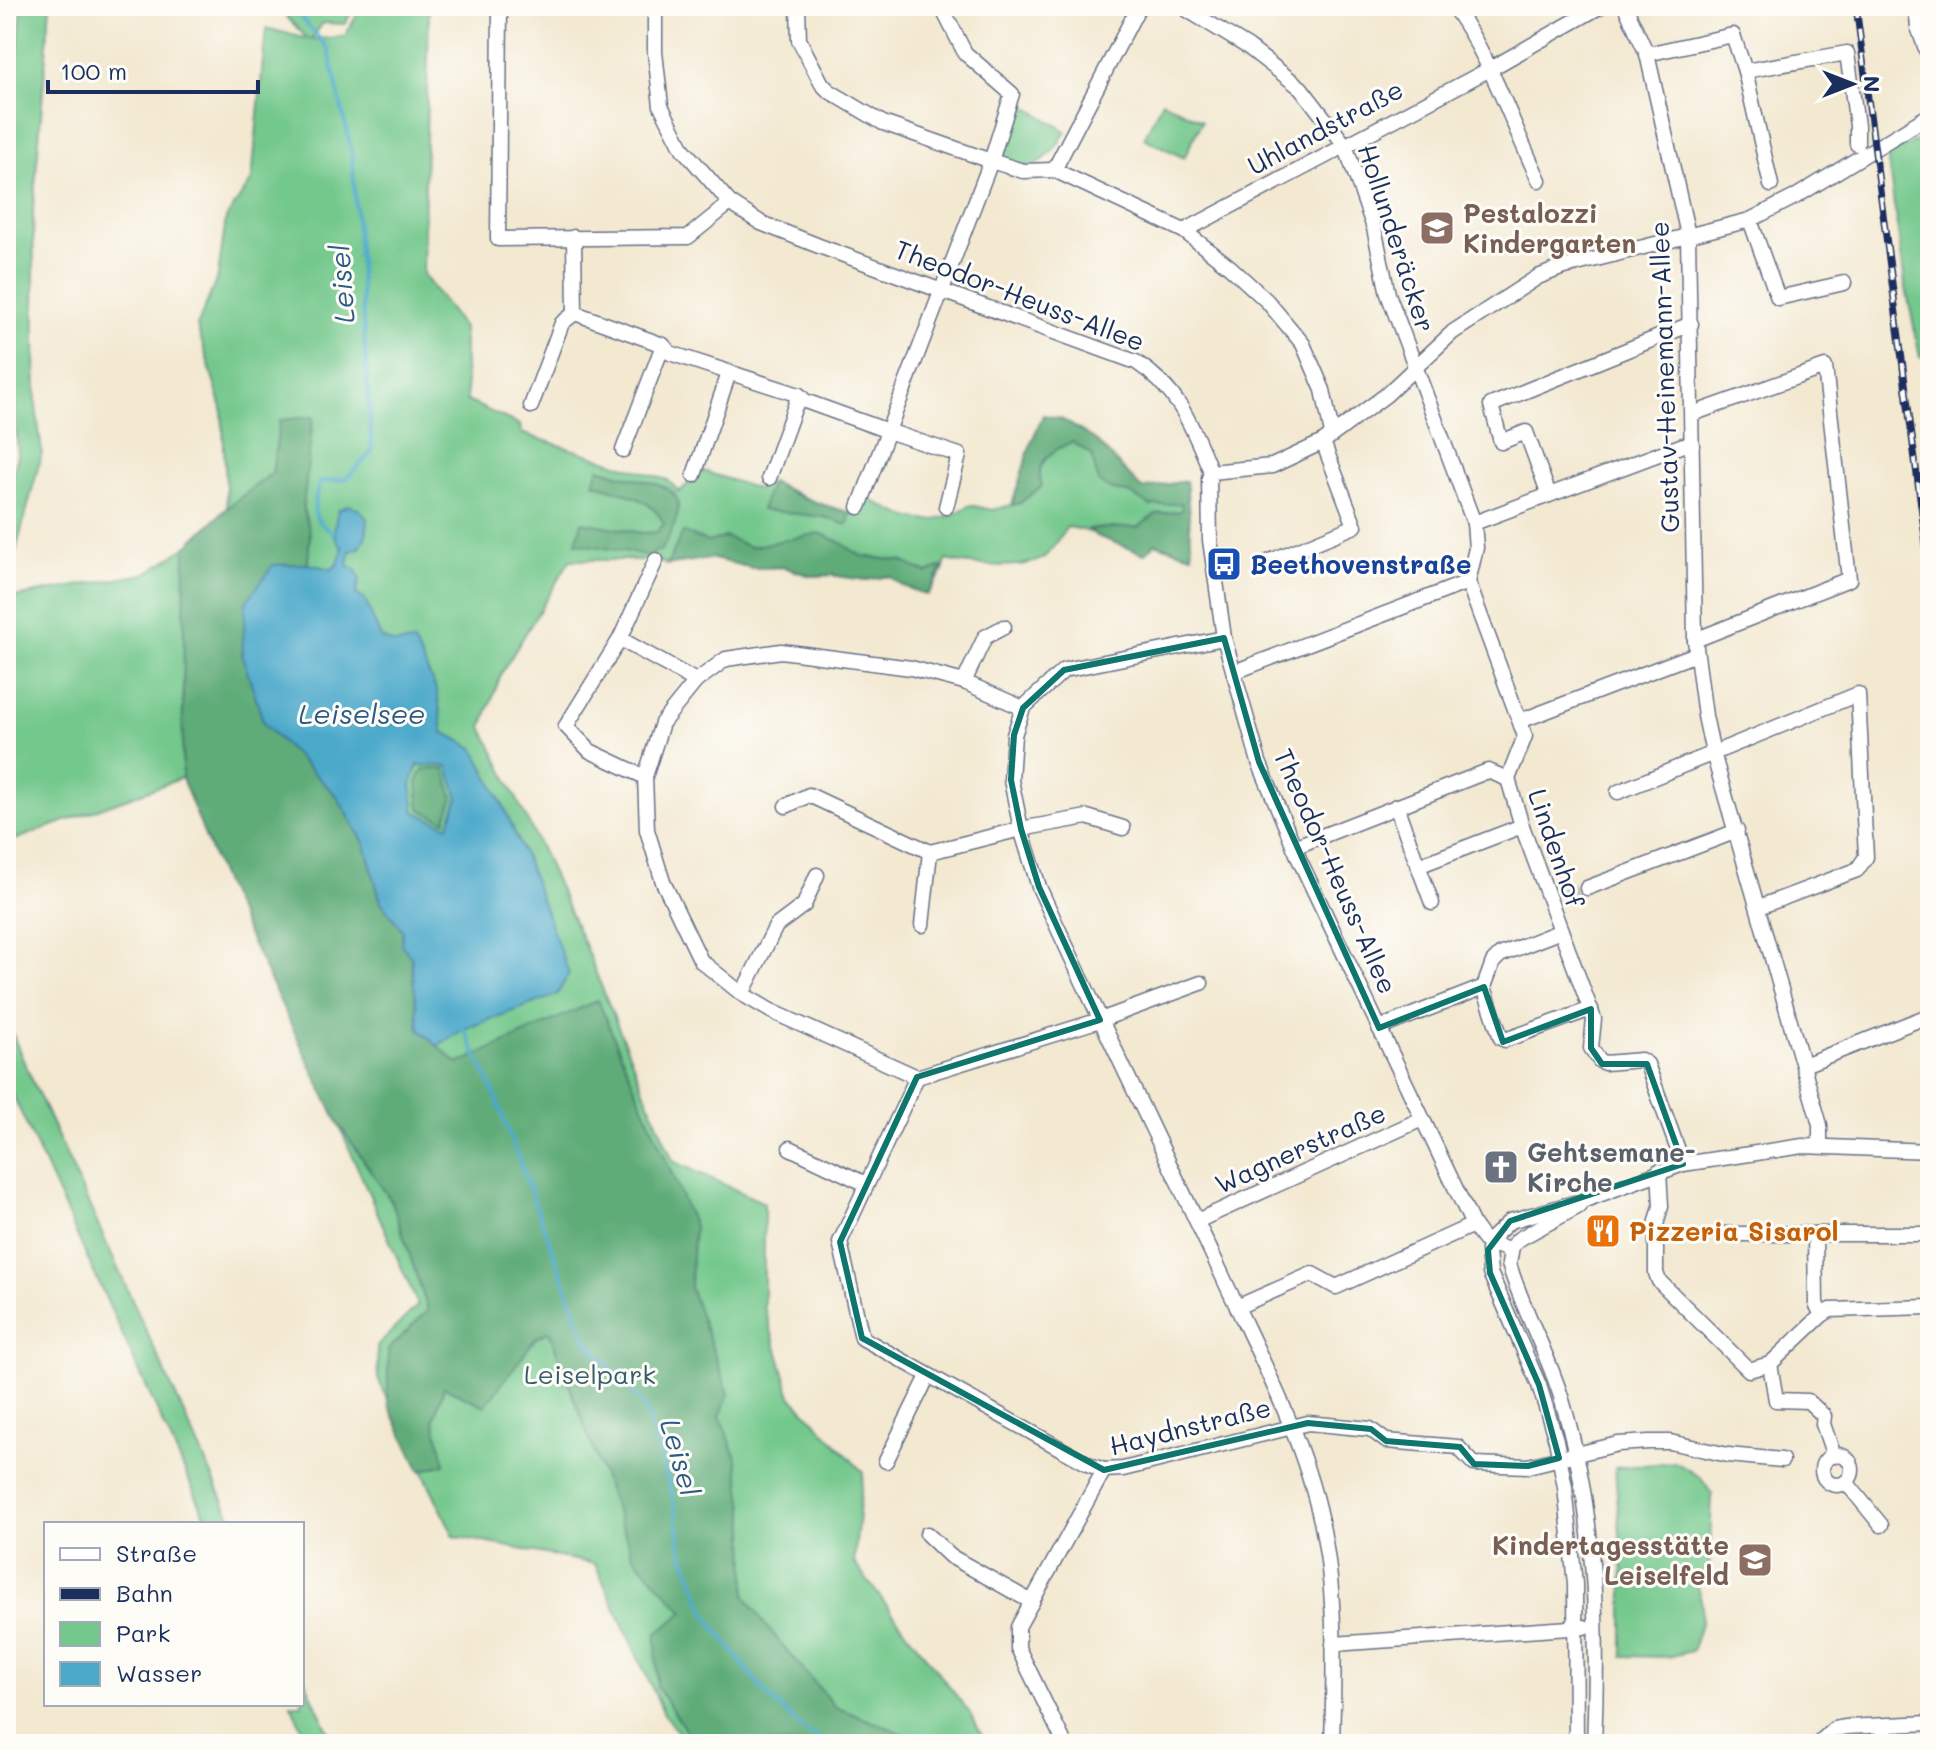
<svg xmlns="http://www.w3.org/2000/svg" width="1936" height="1750" font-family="Mali,sans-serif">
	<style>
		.green { fill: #73c88c; stroke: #477c75; stroke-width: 2 }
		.forest { fill: #5eac78; stroke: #3c6e6b; stroke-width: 2 }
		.water { fill: #4ba9ca; stroke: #336c94; stroke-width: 2; fill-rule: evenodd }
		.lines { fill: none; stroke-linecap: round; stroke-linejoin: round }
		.stream { stroke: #4ba9ca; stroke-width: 4 }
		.street-tunnel { stroke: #c8c3b9; stroke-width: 14; stroke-dasharray: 14 7; stroke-linecap: butt }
		.street-casing { stroke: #677086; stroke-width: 17 }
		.street { stroke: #fff; stroke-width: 14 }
		.rail-casing { stroke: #1b2f5e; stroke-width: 7 }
		.rail { stroke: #fdfcf7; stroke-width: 4; stroke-dasharray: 12; stroke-linecap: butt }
		.marked { fill: none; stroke: #0f766e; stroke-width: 6; stroke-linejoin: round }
		.labels { text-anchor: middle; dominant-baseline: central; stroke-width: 6; stroke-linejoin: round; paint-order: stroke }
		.street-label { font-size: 26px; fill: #1b2f5e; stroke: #fdfcf7 }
		.education-label { font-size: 26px; font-weight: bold; fill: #785e54; stroke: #fdfcf7; text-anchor: start }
		.transit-label { font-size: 26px; font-weight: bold; fill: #164399; stroke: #fdfcf7; text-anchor: start }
		.worship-label { font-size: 26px; font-weight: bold; fill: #5b616d; stroke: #fdfcf7; text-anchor: start }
		.food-label { font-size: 26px; font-weight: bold; fill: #c56008; stroke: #fdfcf7; text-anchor: start }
		.park-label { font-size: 26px; fill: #355d6c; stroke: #fdfcf7 }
		.water-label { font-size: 28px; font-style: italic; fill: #2c5a84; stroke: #fdfcf7 }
	</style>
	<rect width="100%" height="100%" fill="#fdfcf7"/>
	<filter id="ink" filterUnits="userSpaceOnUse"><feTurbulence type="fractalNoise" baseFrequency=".0125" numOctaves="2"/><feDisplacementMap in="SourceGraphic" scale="16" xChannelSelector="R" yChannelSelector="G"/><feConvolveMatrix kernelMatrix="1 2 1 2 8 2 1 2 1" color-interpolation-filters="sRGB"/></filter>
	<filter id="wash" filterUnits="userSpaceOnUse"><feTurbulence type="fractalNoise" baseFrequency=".006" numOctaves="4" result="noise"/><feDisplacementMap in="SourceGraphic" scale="32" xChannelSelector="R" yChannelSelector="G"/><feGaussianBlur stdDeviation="1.8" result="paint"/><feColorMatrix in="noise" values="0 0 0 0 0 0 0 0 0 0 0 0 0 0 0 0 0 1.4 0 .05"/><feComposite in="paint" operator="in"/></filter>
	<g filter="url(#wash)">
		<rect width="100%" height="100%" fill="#f3e8d0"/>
		<!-- green -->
		<g class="green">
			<path d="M 22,6 L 50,6 L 33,212 L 36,406 L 42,453 L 8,580 L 9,598 L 145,574 L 185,548 L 227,508 L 222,408 L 197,326 L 218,276 L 226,218 L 252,180 L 266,28 L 308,39 L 276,6 L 355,6 L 345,24 L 323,23 L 311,40 L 345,36 L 362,6 L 429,6 L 423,274 L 463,328 L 467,401 L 520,425 L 521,433 L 668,480 L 679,492 L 703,471 L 757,489 L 771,482 C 798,494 822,507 851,513 L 870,500 C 912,519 928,532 970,505 L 992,510 L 1012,505 L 1043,415 L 1061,419 L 1094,439 L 1142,489 L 1186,481 L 1192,555 L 1155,543 L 1145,554 C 1119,544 1094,530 1067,527 C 1060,536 1053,550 1044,557 C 1027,571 967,565 946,560 L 943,572 L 927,595 L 903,586 L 889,576 L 866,580 L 830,575 L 811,576 L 784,567 L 753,568 L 710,558 L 667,565 L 656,560 L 570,560 L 501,674 L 482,727 L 544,855 L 584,944 L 673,1161 L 764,1203 L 764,1307 L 791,1396 L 863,1472 L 854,1563 L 972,1716 L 986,1744 L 687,1744 L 664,1714 L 595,1564 L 454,1536 L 378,1379 L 377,1346 L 418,1305 L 338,1123 L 186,552 L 182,778 L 6,843 L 6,499 L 18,456 L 6,272 L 6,124 L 11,123 Z"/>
			<path d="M 1016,100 L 1066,131 C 1051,158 1028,182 1000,154 Z"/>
			<polygon points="1162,101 1202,121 1184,158 1144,138"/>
			<polygon points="1924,137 1930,268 1930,359 1920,357 1905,283 1887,154"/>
			<polygon points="6,1018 23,1060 234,1524 209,1524 6,1080"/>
			<path d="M 1675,1462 L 1700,1477 L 1712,1494 L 1709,1574 L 1692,1575 C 1707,1605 1704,1620 1692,1651 L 1668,1657 L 1623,1656 L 1623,1574 L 1615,1468 Z"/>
			<polygon points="302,1674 334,1744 309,1744 291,1704 302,1704"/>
		</g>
		<!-- forest -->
		<g class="forest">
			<path d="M 1043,415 L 1061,419 L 1094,439 L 1142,489 L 1186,481 L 1192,555 L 1155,543 L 1145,554 L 1096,536 L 1089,529 L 1138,527 L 1156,514 L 1181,511 L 1182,503 L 1150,506 L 1131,494 L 1110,489 L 1098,482 L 1092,455 L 1072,442 C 1052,450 1033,463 1042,486 L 1020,503 L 1012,505 L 1031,443 Z"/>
			<polygon points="313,417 303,508 310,533 308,564 273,565 264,724 336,795 365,844 381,902 403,931 401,944 411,957 419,1029 458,1064 598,1000 694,1226 690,1287 729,1394 720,1416 737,1459 745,1516 746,1596 766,1626 835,1707 930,1744 695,1744 657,1687 656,1634 684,1612 633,1556 549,1331 536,1338 485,1406 444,1387 434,1419 445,1464 420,1471 388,1404 388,1350 428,1310 392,1202 338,1123 224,884 182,778 185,548 227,508 272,473 280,420"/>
			<path d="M 599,468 C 650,488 708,475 661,550 L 647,555 L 576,543 L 582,522 L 643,533 L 657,532 L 664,524 C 652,497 620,492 594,483 Z"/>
			<polygon points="771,482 804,499 851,513 847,525 824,517 761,510"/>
			<polygon points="683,532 708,542 726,537 750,547 820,533 840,542 861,556 902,561 927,573 944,566 927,595 903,586 889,576 866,580 830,575 811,576 784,567 753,568 710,558 667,565"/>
			<polygon points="423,769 445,769 453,799 445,821 420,809 417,783"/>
		</g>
		<!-- water -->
		<path class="water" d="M 349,505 L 360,510 L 368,520 L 366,535 L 360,548 L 350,551 L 348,565 L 356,570 L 360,578 L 356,594 L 365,600 L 381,638 L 395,644 L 414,642 L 437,691 L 443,732 L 474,748 L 505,809 L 529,867 L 569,974 L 557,995 L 464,1029 L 437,1046 L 419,1029 L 411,957 L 401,944 L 403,931 L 381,902 L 365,844 L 336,795 L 264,724 L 242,655 L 246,602 L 273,565 L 308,564 L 332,569 L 338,564 L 343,548 C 330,537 335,525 338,510 ZM 418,765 L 448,766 L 458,799 L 448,826 L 415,812 L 411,785 Z"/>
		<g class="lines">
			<!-- stream -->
			<g class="stream">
				<path d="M 291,6 L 328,48 L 352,153 L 372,452 L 346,479 L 320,482 C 313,508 309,518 333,533"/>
				<polyline points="464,1029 493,1090 586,1340 645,1406 674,1501 681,1549 708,1618 764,1692 802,1728 827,1744"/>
			</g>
		</g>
	</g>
	<g filter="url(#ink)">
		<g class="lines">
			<!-- street-tunnel -->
			<polyline class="street-tunnel" points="1566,897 1587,888"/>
			<defs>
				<g id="street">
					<polyline points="500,6 498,239 688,237 730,203"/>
					<path d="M 655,6 L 655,52 L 661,106 L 683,149 L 730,203 L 761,223 L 819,246 L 1136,362 C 1179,390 1192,426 1211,472 L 1209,478 L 1210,540 L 1224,638 L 1259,762 L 1300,861 L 1473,1225 L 1484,1240 L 1510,1251"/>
					<polyline points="798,6 799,40 822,84 829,91 883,123 991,161 1023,171 1054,170 1184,231 1230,267 1267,301 1303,344 1323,390 1332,434"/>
					<polyline points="1181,6 1248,47 1301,88 1345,145 1374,228 1388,294 1474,523 1476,548 1468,582 1525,736 1508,779 1522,826 1594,1019 1591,1048 1600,1061 1605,1063 1641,1060 1647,1064 1683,1164"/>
					<path d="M 1453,6 C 1491,58 1511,122 1539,180"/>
					<polyline points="1625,6 1647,54 1688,235 1695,640 1705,716 1713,753 1820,1125 1820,1145"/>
					<polyline points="1916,6 1918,27 1930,60"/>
					<polyline points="1647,54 1733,35 1745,71 1771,185"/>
					<polyline points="1745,71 1847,53 1857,126 1857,144"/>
					<polyline points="1054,170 1139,6"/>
					<polyline points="1750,220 1778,298 1844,283"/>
					<polyline points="1184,231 1490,69 1601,6"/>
					<polyline points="574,237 575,313 663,345 670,353 799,395 805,401 888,431 991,161 1012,94 965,53 941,6"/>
					<polyline points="531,406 562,323 575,313"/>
					<polyline points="1692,414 1825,367 1849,579 1695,640"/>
					<polyline points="623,450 663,345"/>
					<polyline points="1211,472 1272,466 1323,442 1386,395 1453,332 1538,277 1561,268 1750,220 1795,197 1930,115"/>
					<polyline points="694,475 729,373"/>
					<polyline points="769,478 799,395"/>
					<polyline points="1549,495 1526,432 1501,442 1491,405 1691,324"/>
					<polyline points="859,507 888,431 959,455 946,507"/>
					<polyline points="1474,523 1683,445 1692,445"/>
					<polyline points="1263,564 1355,526 1323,442"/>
					<path d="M 1224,638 L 1064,670 L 1023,708 L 1014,735 L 1011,780 L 1021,829 L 1039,887 C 1098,1017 1161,1145 1222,1275 C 1259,1355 1302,1434 1321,1521 C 1337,1593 1334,1671 1332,1744"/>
					<polyline points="620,639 656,560"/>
					<polyline points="1234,672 1468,582"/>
					<polyline points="964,682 985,637 1004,627"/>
					<polyline points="1023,708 964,682 911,668 781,651 726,659 696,681 662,723 645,777 647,830 663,882 701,961 742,994 771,1011 917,1077 1100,1020 1201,983"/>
					<polyline points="1520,721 1696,654"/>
					<polyline points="645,777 590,751 566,726 620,639 696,681"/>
					<polyline points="1618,792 1858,694 1866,857 1857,870 1759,907"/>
					<polyline points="786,806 809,795 930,852 1021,829 1087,817 1123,828"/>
					<polyline points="1396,806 1432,903"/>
					<polyline points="1294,847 1488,771 1508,779"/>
					<polyline points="1418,866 1522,826"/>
					<polyline points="1587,888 1737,831"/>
					<polyline points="922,925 930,852"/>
					<polyline points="1484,987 1501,1038 1505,1040 1591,1009"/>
					<polyline points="742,994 776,926 804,905 817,875"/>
					<polyline points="1379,1028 1484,987 1493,962 1500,955 1561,931"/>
					<polyline points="1804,1065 1923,1018"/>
					<polyline points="917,1077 840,1242 862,1338 1090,1465 1104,1470 1123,1469 1308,1423 1370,1429 1386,1441 1458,1447 1474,1464 1528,1466 1618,1444 1649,1442 1670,1442 1728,1455 1782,1460"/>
					<polyline points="790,1148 866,1184"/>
					<polyline points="1929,1151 1930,1192"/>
					<polyline points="1659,1171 1661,1206 1656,1225 1656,1273 1659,1281 1749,1370 1770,1364 1776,1400 1808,1401 1824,1416 1823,1424 1834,1456"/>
					<path d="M 1579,1206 L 1519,1239 L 1512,1246 L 1509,1264 C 1523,1311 1548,1353 1562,1400 C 1596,1512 1599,1628 1594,1744"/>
					<polyline points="1197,1221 1422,1119"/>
					<polyline points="1722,1234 1815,1234 1816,1304 1822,1315"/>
					<polyline points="1815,1234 1930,1234"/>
					<polyline points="1237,1307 1312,1274 1336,1287 1473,1225"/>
					<polyline points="1770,1364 1822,1315 1830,1310 1930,1307"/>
					<circle cx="1837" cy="1470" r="15"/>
					<polyline points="886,1461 928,1376"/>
					<polyline points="1846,1482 1881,1525"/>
					<polyline points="927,1534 950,1556 1032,1602"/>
					<polyline points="1333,1644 1584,1627"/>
					<polyline points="1880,1727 1892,1744"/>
					<polyline points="1065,1744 1018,1648 1018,1627 1104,1470"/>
					<polyline points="1576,1744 1575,1584 1565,1487 1556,1440 1539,1385 1490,1273 1488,1250 1492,1238 1510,1221 1585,1200 1683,1164 1803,1146 1930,1151"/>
					<polyline points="1818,1744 1834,1729 1846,1727 1930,1723"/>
				</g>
			</defs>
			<!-- street casing -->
			<use href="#street" class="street-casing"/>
			<!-- street -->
			<use href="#street" class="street"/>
			<defs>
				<polyline id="rail" points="1856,6 1930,575"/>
			</defs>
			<!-- rail casing -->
			<use href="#rail" class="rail-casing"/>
			<!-- rail -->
			<use href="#rail" class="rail"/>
		</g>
	</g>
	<!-- marked area -->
	<path class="marked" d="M 1224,638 L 1259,762 L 1379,1028 L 1484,987 L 1503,1042 L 1591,1009 L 1591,1048 L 1602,1064 L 1647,1064 L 1683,1164 L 1510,1221 L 1488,1250 L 1490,1273 L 1539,1385 L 1559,1458 L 1528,1466 L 1474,1464 L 1460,1447 L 1386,1441 L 1371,1429 L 1308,1423 L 1104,1470 L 862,1338 L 840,1242 L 917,1077 L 1100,1020 L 1039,887 L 1021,829 L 1011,780 L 1014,735 L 1023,708 L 1064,670 Z"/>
	<!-- icons -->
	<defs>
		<symbol id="school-square" viewBox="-11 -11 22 22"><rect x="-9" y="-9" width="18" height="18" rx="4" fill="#8d6e63" stroke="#fdfcf7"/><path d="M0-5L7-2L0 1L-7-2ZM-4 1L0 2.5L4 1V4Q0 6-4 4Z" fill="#fff"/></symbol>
		<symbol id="bus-square" viewBox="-11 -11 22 22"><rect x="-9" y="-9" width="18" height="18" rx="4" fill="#1a4fb4" stroke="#fdfcf7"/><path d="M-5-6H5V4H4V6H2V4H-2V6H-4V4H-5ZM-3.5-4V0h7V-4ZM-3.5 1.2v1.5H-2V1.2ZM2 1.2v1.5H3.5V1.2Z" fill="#fff"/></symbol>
		<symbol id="church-square" viewBox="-11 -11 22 22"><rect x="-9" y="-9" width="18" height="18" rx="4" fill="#6b7280" stroke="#fdfcf7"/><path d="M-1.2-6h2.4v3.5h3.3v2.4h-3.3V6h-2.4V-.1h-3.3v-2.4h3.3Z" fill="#fff"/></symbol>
		<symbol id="restaurant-square" viewBox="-11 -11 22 22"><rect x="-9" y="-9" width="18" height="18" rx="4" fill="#e8710a" stroke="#fdfcf7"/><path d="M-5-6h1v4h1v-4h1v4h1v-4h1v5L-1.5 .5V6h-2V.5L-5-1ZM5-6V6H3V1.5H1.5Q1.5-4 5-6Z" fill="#fff"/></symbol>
	</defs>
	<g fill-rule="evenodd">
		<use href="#school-square" x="1417" y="208" width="40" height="40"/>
		<use href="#bus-square" x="1204" y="544" width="40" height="40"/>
		<use href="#church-square" x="1481" y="1147" width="40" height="40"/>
		<use href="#restaurant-square" x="1583" y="1211" width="40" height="40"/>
		<use href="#school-square" x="1735" y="1540" width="40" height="40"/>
	</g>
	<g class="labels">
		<!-- street labels -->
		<g class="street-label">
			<text transform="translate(1325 127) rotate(-28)">Uhlandstraße</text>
			<text transform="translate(1397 238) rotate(72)">Hollunderäcker</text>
			<text transform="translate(1020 295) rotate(21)">Theodor-Heuss-Allee</text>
			<text transform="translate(1664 377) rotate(-92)">Gustav-Heinemann-Allee</text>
			<text transform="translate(1557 848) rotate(71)">Lindenhof</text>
			<text transform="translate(1336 871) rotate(66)">Theodor-Heuss-Allee</text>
			<text transform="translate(1300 1148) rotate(-24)">Wagnerstraße</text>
			<text transform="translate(1190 1426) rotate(-14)">Haydnstraße</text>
		</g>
		<!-- education labels -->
		<g class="education-label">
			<text x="1463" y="213">Pestalozzi<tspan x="1463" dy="30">Kindergarten</tspan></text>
			<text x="1729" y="1545" text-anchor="end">Kindertagesstätte<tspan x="1729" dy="30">Leiselfeld</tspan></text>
		</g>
		<!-- transit labels -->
		<g class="transit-label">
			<text x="1250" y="564">Beethovenstraße</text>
		</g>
		<!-- worship labels -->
		<g class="worship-label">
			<text x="1527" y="1152">Gehtsemane-<tspan x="1527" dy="30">Kirche</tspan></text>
		</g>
		<!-- food labels -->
		<g class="food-label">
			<text x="1629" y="1231">Pizzeria Sisarol</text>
		</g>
		<!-- park labels -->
		<g class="park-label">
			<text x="590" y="1374">Leiselpark</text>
		</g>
		<!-- water labels -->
		<g class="water-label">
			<text transform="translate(341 284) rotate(-94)">Leisel</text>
			<text x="362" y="713">Leiselsee</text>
			<text transform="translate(681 1457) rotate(74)">Leisel</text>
		</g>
	</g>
	<!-- margin -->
	<rect width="1936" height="1750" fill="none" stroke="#fdfcf7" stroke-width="32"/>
	<!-- legend -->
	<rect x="44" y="1522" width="260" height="184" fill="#fdfcf7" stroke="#a3aaba" stroke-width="2"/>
	<rect x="60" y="1548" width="40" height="12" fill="#ffffff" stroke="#a3aaba" stroke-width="2"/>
	<text x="116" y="1562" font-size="24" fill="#1b2f5e">Straße</text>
	<rect x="60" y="1588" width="40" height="12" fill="#1b2f5e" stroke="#a3aaba" stroke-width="2"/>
	<text x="116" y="1602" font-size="24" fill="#1b2f5e">Bahn</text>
	<rect x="60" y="1622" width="40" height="24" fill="#73c88c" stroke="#a3aaba" stroke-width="2"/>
	<text x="116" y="1642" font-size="24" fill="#1b2f5e">Park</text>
	<rect x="60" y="1662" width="40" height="24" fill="#4ba9ca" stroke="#a3aaba" stroke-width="2"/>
	<text x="116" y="1682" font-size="24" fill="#1b2f5e">Wasser</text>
	<!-- north arrow -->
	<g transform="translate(1852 84) rotate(90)" stroke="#fdfcf7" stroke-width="6" paint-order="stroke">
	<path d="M0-6L14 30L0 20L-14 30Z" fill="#1b2f5e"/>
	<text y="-12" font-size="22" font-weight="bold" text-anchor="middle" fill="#1b2f5e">N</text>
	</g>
	<!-- scale -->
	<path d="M48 80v12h210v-12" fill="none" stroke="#1b2f5e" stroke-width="4"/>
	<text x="60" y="80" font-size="24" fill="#1b2f5e" stroke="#fdfcf7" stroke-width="6" paint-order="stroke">100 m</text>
</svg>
